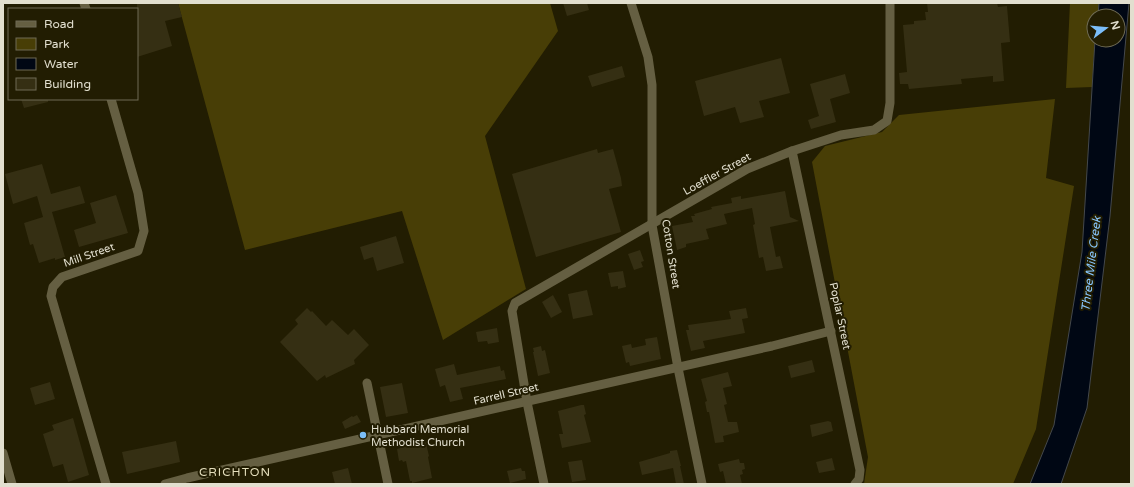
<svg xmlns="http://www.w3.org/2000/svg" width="1134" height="487" font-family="'Varela Round',sans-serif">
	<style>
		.green { fill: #483e06 }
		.water { fill: #000714; stroke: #44484c }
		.building { fill: #352f13 }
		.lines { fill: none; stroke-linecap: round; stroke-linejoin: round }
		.minor { stroke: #655f42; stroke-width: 9 }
		.poi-dot { fill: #7bbef9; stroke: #221d02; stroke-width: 1.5 }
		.labels { text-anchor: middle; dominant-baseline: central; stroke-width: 4; stroke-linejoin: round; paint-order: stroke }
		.street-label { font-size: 11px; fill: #e2dfcf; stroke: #221d02 }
		.poi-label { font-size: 11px; fill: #e2dfcf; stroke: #221d02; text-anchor: start }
		.water-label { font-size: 12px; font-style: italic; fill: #89c7fe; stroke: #221d02 }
		.neighbourhood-label { font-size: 12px; letter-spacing: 1px; fill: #e4debc; stroke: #221d02 }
	</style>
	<rect width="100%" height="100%" fill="#221d02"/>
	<!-- green -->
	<g class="green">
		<polygon points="178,3 550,3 558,31 485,136 526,289 443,340 402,211 245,250"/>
		<polygon points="1070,3 1099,3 1098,16 1094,16 1094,40 1095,40 1092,87 1066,88"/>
		<polygon points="1055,99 1046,178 1074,186 1036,429 1013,484 864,484 868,457 812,162 825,146 882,132 899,115"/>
	</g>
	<!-- water -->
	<polygon class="water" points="1099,3 1129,3 1110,216 1087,408 1061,484 1030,484 1054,425 1082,252 1095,40 1118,40 1118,16 1098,16"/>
	<!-- building -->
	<g class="building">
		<polygon points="137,3 178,3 182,17 165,21 172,46 137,57"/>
		<polygon points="563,3 587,3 589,10 567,16"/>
		<polygon points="927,3 997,3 998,7 1007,6 1010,42 1001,43 1004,81 993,82 993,76 973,78 961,79 962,84 909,89 908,84 900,84 899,73 907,72 903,25 914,24 914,21 926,20 925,12 928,12"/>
		<polygon points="781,58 790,93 759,101 764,117 740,123 735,107 704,116 695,81"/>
		<polygon points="622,66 625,77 592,87 588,76"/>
		<polygon points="845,74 850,93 830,99 836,122 811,129 808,120 819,116 810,84"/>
		<polygon points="21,99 48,99 48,102 24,108"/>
		<polygon points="597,149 598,153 613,149 621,178 622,186 609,189 621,232 536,257 512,174"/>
		<polygon points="42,164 51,194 80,186 85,203 52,212 65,257 55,260 55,258 39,263 33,244 30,245 24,223 43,217 37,196 13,204 5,174"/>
		<polygon points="785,191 790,217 799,221 770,227 776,257 780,256 783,268 766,271 763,257 759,258 753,225 755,224 752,208 724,214 727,224 706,229 709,239 686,244 686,247 677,250 672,226 693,222 691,216 695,216 694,214 712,209 711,207 732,203 731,198 741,196 741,199"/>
		<polygon points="116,195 128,233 79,247 74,230 96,223 90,203"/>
		<polygon points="396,236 404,263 377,271 373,257 364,260 360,247"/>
		<polygon points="640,250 644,261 641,262 643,267 634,270 628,254"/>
		<polygon points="623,271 626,287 618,289 618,286 611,287 608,273"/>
		<polygon points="587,290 593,315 573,319 568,294"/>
		<polygon points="553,295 562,312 551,318 542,302"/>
		<polygon points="307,308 311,312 312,311 326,326 332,320 348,335 354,329 369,345 354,360 355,364 326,378 325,375 317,381 280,342 298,324 295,320"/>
		<polygon points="746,308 748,318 742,319 745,333 703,341 705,348 691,351 686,330 689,330 688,325 731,319 729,311"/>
		<polygon points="497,328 499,342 488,344 487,341 478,342 476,332"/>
		<polygon points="657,337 661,359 630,366 629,362 626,363 622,346 631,344 632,348 646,345 645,339"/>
		<polygon points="541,346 542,351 545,350 550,373 538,376 533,352 534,352 533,348"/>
		<polygon points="812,360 815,372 791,378 788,366"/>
		<polygon points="454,364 457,375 500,366 501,371 504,370 506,379 460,388 463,399 450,402 445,385 440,387 435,369"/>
		<polygon points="728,372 732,386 723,388 727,404 724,405 728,422 737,422 739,432 723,436 724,442 715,443 710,417 709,412 707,412 705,402 707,401 701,379"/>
		<polygon points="50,382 55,399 35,405 30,388"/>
		<polygon points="402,383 408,413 386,417 380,387"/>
		<polygon points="581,405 584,405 586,414 584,415 591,442 562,448 559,434 563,434 558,411"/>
		<polygon points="357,415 361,422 345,429 342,422 352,416 353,417"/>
		<polygon points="73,418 89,475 68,482 63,464 53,467 43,434 54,430 52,425"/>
		<polygon points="828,421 831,422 833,431 812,437 810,425"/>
		<polygon points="425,439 429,456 428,457 432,478 412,483 412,481 410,481 406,461 403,462 402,460 399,461 397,449 415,444 414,441"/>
		<polygon points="176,441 180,462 127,474 122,452"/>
		<polygon points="677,450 681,466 680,466 684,484 676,484 673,468 642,475 639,462 670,453 670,451"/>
		<polygon points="832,458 835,470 819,473 816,462"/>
		<polygon points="739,459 740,463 744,463 745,469 742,470 743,474 740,475 742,484 726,484 723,471 720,472 718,464"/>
		<polygon points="582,460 586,480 572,482 568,462"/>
		<polygon points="348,468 352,484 335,484 332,472"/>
		<polygon points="521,468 522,471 525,471 526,479 510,483 507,471"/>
	</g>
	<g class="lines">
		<!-- minor -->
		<g class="minor">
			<polyline points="84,3 86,9"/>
			<polyline points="631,3 648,57 652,85 652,225 678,368 702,484"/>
			<polyline points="792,151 860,470 859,479 855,484"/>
			<polyline points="367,383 388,484"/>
			<polyline points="3,453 12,484"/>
			<polyline points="106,484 51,296 53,287 62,277 138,251 144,231 138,193 111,99"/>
			<polyline points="165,484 187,478 772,346 831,331"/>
			<polyline points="544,484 527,402 512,311 515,303 747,169 792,151 841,135 874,130 887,121 890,103 890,3"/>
		</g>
	</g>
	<!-- markers -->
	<circle class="poi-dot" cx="363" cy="435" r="4"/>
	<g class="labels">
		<!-- street labels -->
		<g class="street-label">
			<text transform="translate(717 174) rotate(-29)">Loeffler Street</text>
			<text transform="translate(671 254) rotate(81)">Cotton Street</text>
			<text transform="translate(89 255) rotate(-19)">Mill Street</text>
			<text transform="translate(840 316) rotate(78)">Poplar Street</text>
			<text transform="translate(506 394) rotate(-13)">Farrell Street</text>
		</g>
		<!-- poi labels -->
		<g class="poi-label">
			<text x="371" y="429">Hubbard Memorial<tspan x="371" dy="13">Methodist Church</tspan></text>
		</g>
		<!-- water labels -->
		<g class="water-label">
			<text transform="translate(1091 264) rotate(-83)">Three Mile Creek</text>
		</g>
		<!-- neighbourhood labels -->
		<g class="neighbourhood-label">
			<text x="235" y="472">CRICHTON</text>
		</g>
	</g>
	<!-- border -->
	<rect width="1134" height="487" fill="none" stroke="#e2dfcf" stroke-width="8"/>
	<!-- legend -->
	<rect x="8" y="8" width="130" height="92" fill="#221d02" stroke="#6f6b54"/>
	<rect x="16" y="21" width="20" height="6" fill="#655f42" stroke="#6f6b54"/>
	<text x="44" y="28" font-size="12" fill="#e2dfcf">Road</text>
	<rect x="16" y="38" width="20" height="12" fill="#483e06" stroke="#6f6b54"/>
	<text x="44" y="48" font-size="12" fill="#e2dfcf">Park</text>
	<rect x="16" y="58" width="20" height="12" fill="#000714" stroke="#6f6b54"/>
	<text x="44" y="68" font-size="12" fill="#e2dfcf">Water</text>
	<rect x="16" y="78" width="20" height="12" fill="#352f13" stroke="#6f6b54"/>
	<text x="44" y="88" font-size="12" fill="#e2dfcf">Building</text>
	<!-- north arrow -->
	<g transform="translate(1106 28) rotate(74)"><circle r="19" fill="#221d02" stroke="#6f6b54"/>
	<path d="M0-3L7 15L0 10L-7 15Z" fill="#7bbef9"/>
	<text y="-6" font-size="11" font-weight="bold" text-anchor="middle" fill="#e2dfcf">N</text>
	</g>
</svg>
